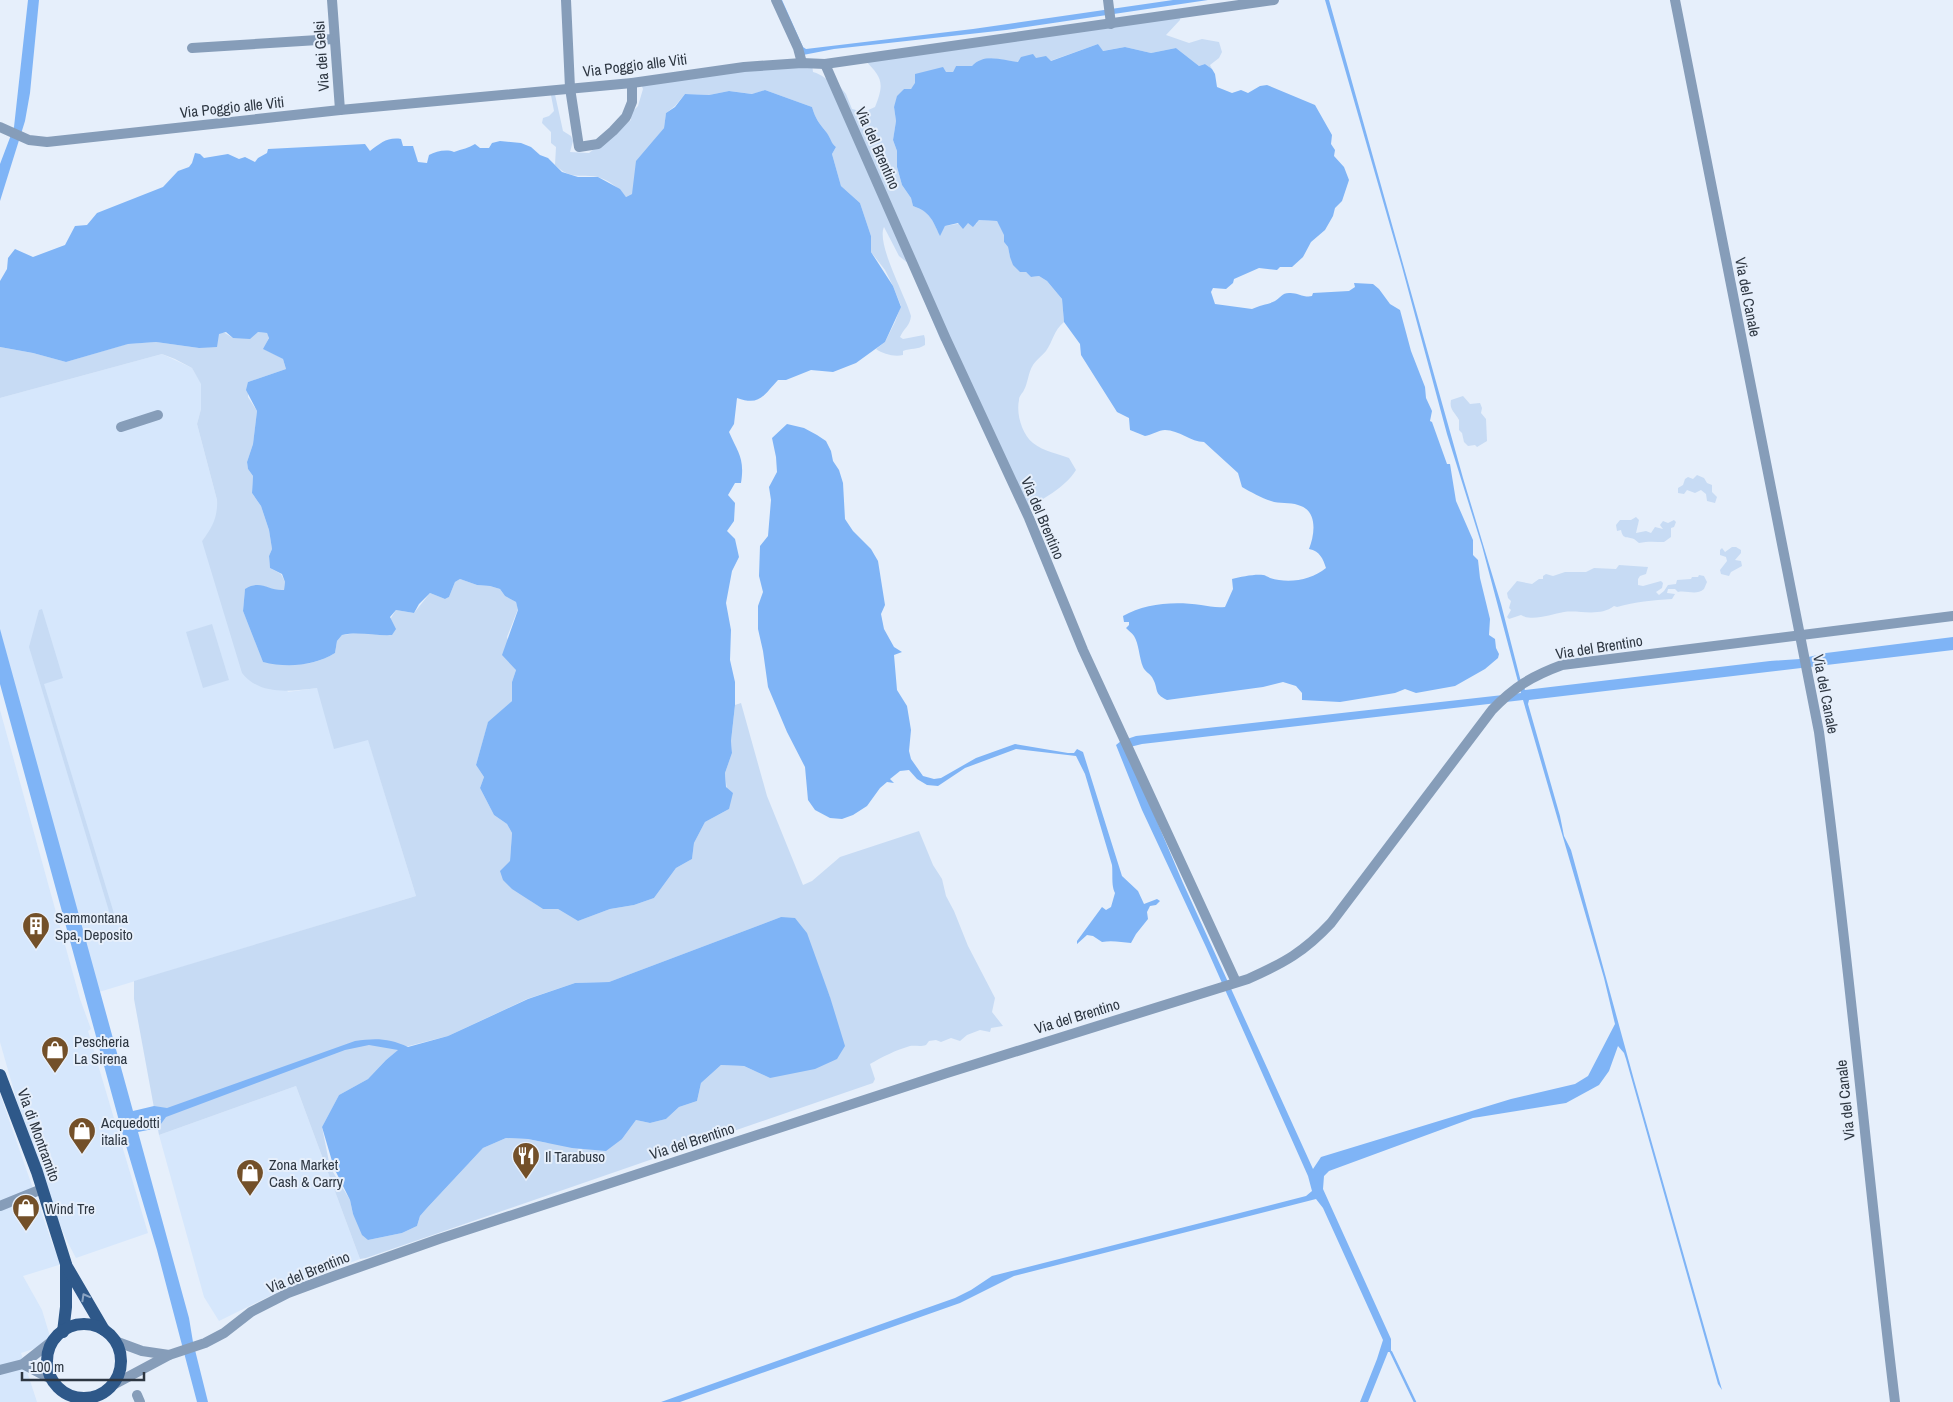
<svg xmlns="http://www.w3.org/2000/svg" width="1953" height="1402" font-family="'Archivo Narrow',sans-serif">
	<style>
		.built { fill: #d6e7fc }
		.green { fill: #c7dbf4; fill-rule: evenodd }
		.water { fill: #7fb4f6; fill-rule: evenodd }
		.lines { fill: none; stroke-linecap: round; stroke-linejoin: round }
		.stream { stroke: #7fb4f6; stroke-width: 2.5 }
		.minor { stroke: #869db9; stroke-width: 10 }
		.major { stroke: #2e5889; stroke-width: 12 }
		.oneway { stroke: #8aa4c2 }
		.labels { text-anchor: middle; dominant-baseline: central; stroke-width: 4; stroke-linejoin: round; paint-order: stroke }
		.street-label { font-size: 15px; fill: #2d3641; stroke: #e6effb }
		.poi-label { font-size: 15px; fill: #2d3641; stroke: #e6effb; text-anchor: start }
	</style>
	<rect width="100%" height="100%" fill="#e6effb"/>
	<!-- built -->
	<g class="built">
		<polygon points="162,354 192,368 201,383 201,409 197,424 217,500 218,511 213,527 202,541 288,692 317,688 368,739 416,896 99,992 0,630 0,398"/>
		<polygon points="0,710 80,999 91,1029 88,1031 148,1233 76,1258 67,1241 58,1220 20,1112 0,1042"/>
		<polygon points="296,1086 360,1259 288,1287 219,1321 204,1297 159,1135"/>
		<polygon points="0,1094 53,1246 62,1264 23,1276 42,1310 52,1343 21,1353 37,1402 0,1402"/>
	</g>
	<!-- green -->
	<g class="green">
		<path d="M 1181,14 L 1180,20 L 1166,35 L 1189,43 L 1202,39 L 1219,42 L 1222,52 L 1219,58 L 1210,65 L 1212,69 L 1205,64 L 1199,66 L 1176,48 L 1151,53 L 1125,47 L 1102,51 L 1098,44 L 1050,61 L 1018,62 L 989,58 L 972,66 L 956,66 L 953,72 C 940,72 919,79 911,89 L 904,89 L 894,107 L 896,121 L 893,140 L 897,151 L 897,167 L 902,185 L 911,198 L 913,206 C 930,212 932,219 940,235 L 945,226 L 969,222 L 976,224 L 979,220 L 997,221 L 1004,234 L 1004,242 L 1008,247 L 1010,257 L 1031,277 L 1039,276 L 1047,281 L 1062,299 L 1064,322 C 1054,330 1053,341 1046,351 C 1042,356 1036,360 1033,365 C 1028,373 1028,383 1024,390 C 1022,394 1019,396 1019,400 C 1016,414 1022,434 1033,443 C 1043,451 1058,454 1069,458 L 1076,470 C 1065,488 1042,499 1025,510 L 946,339 L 941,341 L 909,264 L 899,256 L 884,227 C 876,244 906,297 911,316 C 910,326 904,328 900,337 L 903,339 L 924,335 L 925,339 L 925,345 C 917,350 911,348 903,351 L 903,355 C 894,357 883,354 876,349 L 885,342 L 895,322 L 901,306 L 893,286 L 885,270 L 871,252 L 871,236 L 860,203 L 841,186 L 832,154 L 836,147 C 831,143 830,139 827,133 C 819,123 816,120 812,107 L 765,90 L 753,94 L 729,91 L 709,95 L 685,94 L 675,106 L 666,113 L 664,128 L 655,139 L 632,194 L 626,197 C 620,189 609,180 598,177 C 579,173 572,181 555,165 L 556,147 L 551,143 L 551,132 L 542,123 L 543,118 L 549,116 L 554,111 L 550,90 L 554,90 L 563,131 L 571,136 L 573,141 L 570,152 L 589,153 L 631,120 L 631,113 L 638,106 L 643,89 L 640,82 L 812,64 L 813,72 C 822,74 828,82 837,83 L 846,94 L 852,109 L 864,112 L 875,107 C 885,82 882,78 864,59 Z"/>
		<path d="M 258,332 L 267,333 L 269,337 L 264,349 L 283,359 L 286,369 L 248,382 L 248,397 L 257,411 L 253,444 L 247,462 L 248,469 L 253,476 L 252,493 L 261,506 L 269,530 L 272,549 L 269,556 L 270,568 L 281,574 L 285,582 L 284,590 L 274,591 L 264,586 L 245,589 L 243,611 L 263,662 C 291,665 310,668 335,653 L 337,641 L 342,635 L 366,632 L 380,635 L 396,610 L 414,613 L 430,593 L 445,599 L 449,597 L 455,582 L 460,579 L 477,585 L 490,586 L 500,589 L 505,596 L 516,602 L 518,609 L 507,637 L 516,670 L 512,682 L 512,701 L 488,723 L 476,765 L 484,777 L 480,788 L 494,815 L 507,824 L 512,833 L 510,861 L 531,901 L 543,909 L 558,909 L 578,921 L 610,909 L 634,905 L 654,898 L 676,868 L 692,859 L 694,843 L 705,822 L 729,809 L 725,773 L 732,753 L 731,741 L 735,705 L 741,703 L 767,796 L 803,885 L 812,881 L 840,857 L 919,831 L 933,865 L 942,879 L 946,896 L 954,911 L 968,946 L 995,998 L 992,1012 L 1003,1026 L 991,1028 L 990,1032 L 980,1030 L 967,1035 L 960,1041 L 951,1038 L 941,1042 L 936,1040 L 929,1041 L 926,1045 C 920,1047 915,1045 910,1046 C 896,1050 882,1057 870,1064 L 875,1079 L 873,1083 L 366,1258 L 360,1259 L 296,1086 L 159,1135 L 134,999 L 134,981 L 416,896 L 368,740 L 334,749 L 317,688 C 291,691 260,696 242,673 L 202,541 C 212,528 218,517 217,500 L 197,424 L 201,409 L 201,384 L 192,368 L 175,359 L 162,354 L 0,398 L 0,347 L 33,353 L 66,362 L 127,344 L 156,342 L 199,348 L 218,333 L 225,333 L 233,338 ZM 781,917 L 818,967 L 830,997 L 770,1078 L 744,1066 L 721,1065 L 701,1083 L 697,1101 L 679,1107 L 666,1119 L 650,1123 L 636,1120 L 622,1139 L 547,1143 L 528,1139 L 506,1138 L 483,1148 L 427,1208 L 420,1216 L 417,1226 L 402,1233 L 368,1240 L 353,1214 L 350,1200 L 330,1167 L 322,1127 L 339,1095 L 368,1079 L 386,1060 L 401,1048 L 448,1036 L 527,999 L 575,983 L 609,982 Z"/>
		<path d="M 1463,396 L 1470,404 L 1480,403 L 1482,408 L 1481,413 L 1486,419 L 1487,441 L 1477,447 L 1475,445 L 1468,446 L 1464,442 L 1462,433 L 1459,430 L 1459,420 C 1455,412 1449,410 1451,400 Z"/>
		<polygon points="1697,475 1704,478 1707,483 1712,485 1712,492 1717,497 1715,503 1707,501 1706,494 1701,490 1695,493 1687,490 1684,494 1678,493 1678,488 1683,485 1685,479 1688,477 1693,479"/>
		<path d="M 1636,517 L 1639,520 L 1636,533 L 1646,531 L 1651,533 L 1655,527 L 1663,529 L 1660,525 L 1663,521 L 1668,523 L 1674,520 L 1676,522 L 1674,527 L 1671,528 L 1671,537 L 1664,542 C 1656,542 1648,541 1639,543 C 1637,542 1636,540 1634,539 C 1627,536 1623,540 1621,530 L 1617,531 L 1616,525 L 1620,520 L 1631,520 Z"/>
		<polygon points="1732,547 1736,547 1741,550 1741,553 1735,560 1741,561 1742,566 1731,572 1729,576 1721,574 1720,570 1727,561 1726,557 1720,555 1720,550 1722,548 1725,552"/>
		<path d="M 1619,565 L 1648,567 L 1646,574 L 1640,576 L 1638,579 L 1638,585 L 1643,586 L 1661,581 L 1663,583 L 1662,588 L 1656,592 L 1659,595 L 1664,591 L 1668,585 L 1676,584 L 1677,580 L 1691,579 L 1692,577 L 1698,577 L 1699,575 L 1704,576 L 1707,582 L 1704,589 C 1696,596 1687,590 1678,592 L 1675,589 L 1668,589 L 1667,593 L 1675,594 L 1672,599 C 1653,600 1635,602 1617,607 L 1614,606 C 1600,617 1580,610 1564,612 C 1551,614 1533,622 1521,615 L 1509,619 L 1507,617 L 1511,610 L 1509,608 L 1511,601 L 1508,598 L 1507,593 L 1517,581 L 1532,584 L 1539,579 L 1543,579 L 1543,576 L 1546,574 L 1553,576 L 1565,572 L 1586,572 L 1594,568 L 1616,569 Z"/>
		<polygon points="42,609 63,678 44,684 116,920 112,921 29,647 39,610"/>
		<polygon points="212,624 229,680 203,688 186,632"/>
	</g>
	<!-- water -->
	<g class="water">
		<polygon points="28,0 39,0 30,93 25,121 0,201 0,164 14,127"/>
		<polygon points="780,0 782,0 803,47 806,49 973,29 1173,0 1208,0 1006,30 834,49 803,55"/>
		<path d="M 1325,0 L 1329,0 L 1463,478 L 1501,604 L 1521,682 L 1525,690 L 1770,661 L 1800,659 L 1826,653 L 1953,637 L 1953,650 L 1529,700 L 1528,704 L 1560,816 L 1564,836 L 1571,850 L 1634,1080 L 1722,1390 L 1718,1384 L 1626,1059 L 1624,1053 L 1618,1046 L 1609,1071 L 1599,1085 L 1566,1103 L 1473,1118 L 1329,1171 L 1324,1176 L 1323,1189 L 1391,1339 L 1391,1352 L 1388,1352 L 1368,1402 L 1360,1402 L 1377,1359 L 1383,1340 L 1323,1208 L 1316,1199 L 1014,1276 L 960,1303 L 680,1402 L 661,1402 L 955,1298 L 971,1290 L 992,1276 L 1306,1196 L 1312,1191 L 1308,1176 L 1206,947 L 1142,810 L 1116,745 L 1121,741 L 1136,736 L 1521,693 L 1482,546 L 1447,434 L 1402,267 ZM 1523,700 L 1604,978 L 1615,1024 L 1588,1076 L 1575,1084 L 1511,1099 L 1321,1157 L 1313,1169 L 1183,883 L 1126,748 L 1142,744 Z"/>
		<path d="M 1098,44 L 1103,51 L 1125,47 L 1151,53 L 1176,48 L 1199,66 L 1205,64 L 1212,69 L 1215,74 L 1217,87 L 1232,93 L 1241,90 L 1248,93 L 1260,86 L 1267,85 L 1315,105 L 1332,135 L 1331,144 L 1335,150 L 1334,156 L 1344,167 L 1349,180 L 1342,201 L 1335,208 L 1333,216 L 1325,230 L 1311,242 L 1303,257 L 1292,267 L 1280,267 L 1277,270 L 1259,268 L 1234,279 L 1233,283 L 1226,289 L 1213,288 L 1211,292 L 1215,304 L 1252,309 C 1260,305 1270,304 1275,301 C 1280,298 1282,293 1289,293 C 1296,292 1304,298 1312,296 L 1313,293 L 1349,291 L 1355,287 L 1354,283 L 1373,284 L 1379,289 L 1390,304 L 1400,310 L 1411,351 L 1425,387 L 1426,398 L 1432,411 L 1430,421 L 1432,422 L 1447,464 L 1450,464 L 1456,501 L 1473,540 L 1473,555 L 1478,560 L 1480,578 L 1490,619 L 1489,635 L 1495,639 L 1496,648 L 1499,654 L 1498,658 L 1485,669 L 1455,686 L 1416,693 L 1405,689 L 1395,693 L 1340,702 L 1302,700 L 1302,693 L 1296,686 L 1283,682 L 1263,687 L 1167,700 C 1153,693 1159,690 1153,679 C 1151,674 1145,672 1143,667 C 1139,657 1139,644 1134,636 C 1132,633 1128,630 1126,628 L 1129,625 L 1129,622 L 1124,622 L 1123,616 C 1145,603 1175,601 1201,605 C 1209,606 1216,608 1225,607 L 1233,589 L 1232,579 C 1241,577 1254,574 1263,575 C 1265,575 1268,577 1270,578 C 1289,584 1311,580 1326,568 C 1323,559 1320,551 1309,549 C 1315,534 1318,510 1298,505 C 1290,502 1279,504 1271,501 C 1261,498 1251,492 1242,487 L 1238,473 L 1204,442 C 1191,442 1179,430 1165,430 C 1159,430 1151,435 1145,436 L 1130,430 L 1129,418 L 1117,412 L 1081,355 L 1080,344 L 1064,322 L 1062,299 L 1047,281 L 1039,276 L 1031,277 L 1026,272 L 1020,272 L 1013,265 L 1010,257 L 1008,247 L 1004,242 L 1004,235 L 997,221 L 979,220 L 973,227 L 968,223 L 963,229 L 958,223 L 945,226 L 940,236 C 932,219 930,212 913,206 L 911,198 L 902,185 L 897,167 L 897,151 L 893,140 L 896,121 L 894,107 L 897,96 L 904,89 L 911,89 L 915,83 L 915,74 L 943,67 L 946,72 L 953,72 L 956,66 L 972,66 C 984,53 1002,60 1018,62 L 1021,57 L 1033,54 L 1036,58 L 1046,56 L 1051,61 Z"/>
		<path d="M 765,90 L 812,107 C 816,120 819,123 827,133 C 831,139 831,143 836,147 L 832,154 L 841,186 L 860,203 L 871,236 L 871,252 L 893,286 L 901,307 L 885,342 L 856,363 L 833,372 L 811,370 L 786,380 L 778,380 C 763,396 760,406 737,398 L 734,424 L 729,432 C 738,453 745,458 741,483 L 735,483 L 728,495 L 735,503 L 734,521 L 727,531 L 735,539 L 739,557 L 732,571 L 726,603 L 731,630 L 730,660 L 735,682 L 735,705 L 731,741 L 732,753 L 725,773 L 726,787 L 733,793 L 729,809 L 705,822 L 694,843 L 692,859 L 676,868 L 654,898 L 634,905 L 610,909 L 578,921 L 558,909 L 543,909 L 512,889 L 503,880 L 500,871 L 510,861 L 512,833 L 507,824 L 494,815 L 480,788 L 484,777 L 476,765 L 488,722 L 512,701 L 512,682 L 516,670 L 502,655 L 518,610 L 516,602 L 505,596 L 500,589 L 490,586 L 477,585 L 460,579 L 455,582 L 449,597 L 445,599 L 430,593 L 419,604 L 414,613 L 396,610 L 390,617 L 396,629 L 392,635 C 375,636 359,631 342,635 L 337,641 L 335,653 C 314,666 287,668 263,662 L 243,611 L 245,589 C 262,579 267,591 284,590 L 285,582 L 282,574 L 270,568 L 269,556 L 272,549 L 269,530 L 261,506 L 252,493 L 253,476 L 248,469 L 247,462 L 253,444 L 257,411 L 246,390 L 248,382 L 286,369 L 283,359 L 263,349 L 269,338 L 267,333 L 258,332 L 250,339 L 233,338 L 226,332 L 219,334 L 217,347 L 199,348 L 156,342 L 128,344 L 66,362 L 33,353 L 0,347 L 0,281 L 7,269 L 8,258 L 15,249 L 33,257 L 65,245 L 75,226 L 87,225 L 97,213 L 163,187 L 178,171 L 189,167 L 192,163 L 195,153 L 200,154 L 204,158 L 228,154 L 239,159 L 245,157 L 255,162 L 258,158 L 267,153 L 268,149 L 365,144 L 370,151 C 381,143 387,137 401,139 L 403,146 L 413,146 L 418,162 L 427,163 L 429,155 C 436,151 447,149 454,152 C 462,149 469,148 475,144 L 480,148 L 489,148 L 492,143 L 500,141 L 521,143 L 531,147 L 540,155 L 548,158 L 562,172 L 578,177 L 598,177 L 620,189 L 626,197 L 632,194 L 636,161 L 664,128 L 666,113 L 675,107 L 685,94 L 709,95 L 729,91 L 752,94 Z"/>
		<path d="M 787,424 L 804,428 L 817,435 L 826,441 L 831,451 L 833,461 L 839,470 L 843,483 L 845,519 L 853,531 L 871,549 L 878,561 L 885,605 L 881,614 L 884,629 L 894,647 L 902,652 L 894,655 L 897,690 L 907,706 L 911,730 L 909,751 L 911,759 L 923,776 L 934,779 L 941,778 L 976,758 L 1015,744 L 1068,753 L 1074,753 L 1077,749 L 1083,752 L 1122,876 L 1138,891 L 1144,904 L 1157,899 L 1160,901 L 1156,905 L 1150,906 L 1147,912 L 1148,919 L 1136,934 L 1131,943 C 1122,942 1111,940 1102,942 L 1093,936 L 1087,935 L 1077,944 L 1077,941 L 1102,907 L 1106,910 L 1111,907 L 1115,893 C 1111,886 1113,873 1112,865 L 1085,774 L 1076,756 L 1016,749 L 965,768 L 938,786 L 927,785 L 917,779 L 909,770 L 900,771 L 890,779 L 894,783 L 887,782 L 880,788 L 867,806 L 853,815 L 842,819 L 830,818 L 815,810 L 808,800 L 805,767 L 787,732 L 768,687 L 763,651 L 758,629 L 758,606 L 763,592 L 759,576 L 760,546 L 768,536 L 771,500 L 769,487 L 777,472 L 776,457 L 772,438 Z"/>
		<path d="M 0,629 L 133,1111 L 154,1106 L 167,1108 L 355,1041 C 375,1038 389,1038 408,1047 L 448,1036 L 528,999 L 575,983 L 609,982 L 781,917 L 795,918 L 807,933 L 830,997 L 845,1046 L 837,1059 L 815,1069 L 770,1078 L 744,1066 L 721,1065 L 701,1083 L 697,1101 L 679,1107 L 666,1119 L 650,1123 L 636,1120 L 622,1139 L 606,1151 L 572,1148 L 528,1139 L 506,1138 L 483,1148 L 427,1208 L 420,1216 L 417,1226 L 402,1233 L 368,1240 L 362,1235 L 353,1214 L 350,1200 L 334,1168 L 322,1127 L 339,1095 L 368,1079 L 386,1060 L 398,1050 L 369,1045 L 345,1050 L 166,1117 L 158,1128 L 138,1132 L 189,1318 L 193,1342 L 208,1402 L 197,1402 L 157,1250 L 124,1139 L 0,684 Z"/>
	</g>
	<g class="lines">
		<!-- stream -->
		<polyline class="stream" points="1391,1352 1415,1402"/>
		<!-- minor -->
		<g class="minor">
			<polyline points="332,0 340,110"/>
			<polyline points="566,0 570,88 579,147 598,144 613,131 626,117 632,102 632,83"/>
			<polyline points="776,0 798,48 802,63"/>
			<polyline points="1108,0 1111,24"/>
			<path d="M 1675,0 L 1819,732 C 1849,955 1868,1179 1895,1402"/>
			<polyline points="192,48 334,39"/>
			<polyline points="825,64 946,339 1029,518 1083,650 1236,982"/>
			<polyline points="0,127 29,140 47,142 340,110 632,83 744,67 802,63 825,64 1274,0"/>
			<polyline points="121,427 158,415"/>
			<polyline points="0,1206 42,1189"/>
			<polyline points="115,1341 142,1351 169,1355"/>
			<polyline points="23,1364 53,1380"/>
			<polyline points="0,1370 23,1364 56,1338"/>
			<path d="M 111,1386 L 169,1355 L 205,1343 L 224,1333 L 251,1312 L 288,1293 L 334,1276 L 439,1239 L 947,1073 L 1248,979 C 1284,963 1304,952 1331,923 L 1492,710 C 1514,687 1532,676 1562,665 L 1953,616"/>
			<polyline points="137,1395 140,1402"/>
		</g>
		<!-- major -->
		<g class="major">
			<polyline points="0,1075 37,1172 66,1264 66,1307 63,1332"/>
			<polyline points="66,1265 104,1330"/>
			<circle cx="84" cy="1361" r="37"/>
		</g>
	</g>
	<!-- one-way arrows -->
	<defs><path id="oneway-chevron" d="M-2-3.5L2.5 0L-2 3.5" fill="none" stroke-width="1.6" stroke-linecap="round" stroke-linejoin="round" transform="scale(1.25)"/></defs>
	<use class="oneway" href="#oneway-chevron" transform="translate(85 1297) rotate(-119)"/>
	<!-- icons -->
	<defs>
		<symbol id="building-pin" viewBox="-11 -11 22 30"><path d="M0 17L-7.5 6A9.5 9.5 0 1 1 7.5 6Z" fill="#735029" stroke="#e6effb"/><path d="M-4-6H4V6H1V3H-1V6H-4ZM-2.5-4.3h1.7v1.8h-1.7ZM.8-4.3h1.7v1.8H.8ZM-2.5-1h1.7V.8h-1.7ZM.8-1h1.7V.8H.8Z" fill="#fff"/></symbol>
		<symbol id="shop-pin" viewBox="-11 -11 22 30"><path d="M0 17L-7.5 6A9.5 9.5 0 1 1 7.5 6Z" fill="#735029" stroke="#e6effb"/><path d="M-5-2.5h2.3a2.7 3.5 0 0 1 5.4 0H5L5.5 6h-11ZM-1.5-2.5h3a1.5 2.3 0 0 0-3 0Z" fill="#fff"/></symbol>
		<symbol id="restaurant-pin" viewBox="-11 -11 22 30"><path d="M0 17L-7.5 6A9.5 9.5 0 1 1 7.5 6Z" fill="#735029" stroke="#e6effb"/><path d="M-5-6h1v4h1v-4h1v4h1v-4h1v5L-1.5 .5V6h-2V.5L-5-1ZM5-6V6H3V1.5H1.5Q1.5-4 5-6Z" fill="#fff"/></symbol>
	</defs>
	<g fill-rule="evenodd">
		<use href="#building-pin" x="20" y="910" width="32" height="43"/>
		<use href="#shop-pin" x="39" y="1034" width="32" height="43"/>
		<use href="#shop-pin" x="66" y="1115" width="32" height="43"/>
		<use href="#restaurant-pin" x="510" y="1140" width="32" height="43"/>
		<use href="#shop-pin" x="234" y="1157" width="32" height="43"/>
		<use href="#shop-pin" x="10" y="1192" width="32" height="43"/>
	</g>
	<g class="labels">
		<!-- street labels -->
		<g class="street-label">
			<text transform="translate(321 56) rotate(-94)">Via dei Gelsi</text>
			<text transform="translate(635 65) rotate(-7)">Via Poggio alle Viti</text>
			<text transform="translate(232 107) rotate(-6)">Via Poggio alle Viti</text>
			<text transform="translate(878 148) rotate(66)">Via del Brentino</text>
			<text transform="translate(1748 297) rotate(79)">Via del Canale</text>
			<text transform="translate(1043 518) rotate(67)">Via del Brentino</text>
			<text transform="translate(1599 647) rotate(-9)">Via del Brentino</text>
			<text transform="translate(1826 694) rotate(79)">Via del Canale</text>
			<text transform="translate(1077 1016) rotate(-17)">Via del Brentino</text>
			<text transform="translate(1845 1100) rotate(-96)">Via del Canale</text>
			<text transform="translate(39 1135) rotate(70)">Via di Montramito</text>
			<text transform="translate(692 1141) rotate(-18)">Via del Brentino</text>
			<text transform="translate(308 1272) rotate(-22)">Via del Brentino</text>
		</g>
		<!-- poi labels -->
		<g class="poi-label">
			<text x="55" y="917">Sammontana<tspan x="55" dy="17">Spa, Deposito</tspan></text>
			<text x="74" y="1041">Pescheria<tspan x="74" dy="17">La Sirena</tspan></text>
			<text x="101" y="1122">Acquedotti<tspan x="101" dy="17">italia</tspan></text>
			<text x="545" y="1156">Il Tarabuso</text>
			<text x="269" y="1164">Zona Market<tspan x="269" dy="17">Cash &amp; Carry</tspan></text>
			<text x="45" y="1208">Wind Tre</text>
		</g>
	</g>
	<!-- scale -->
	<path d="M22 1372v8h122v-8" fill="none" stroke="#2d3641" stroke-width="2.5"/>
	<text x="30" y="1372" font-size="15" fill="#2d3641" stroke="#e6effb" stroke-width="4" paint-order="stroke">100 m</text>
</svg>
